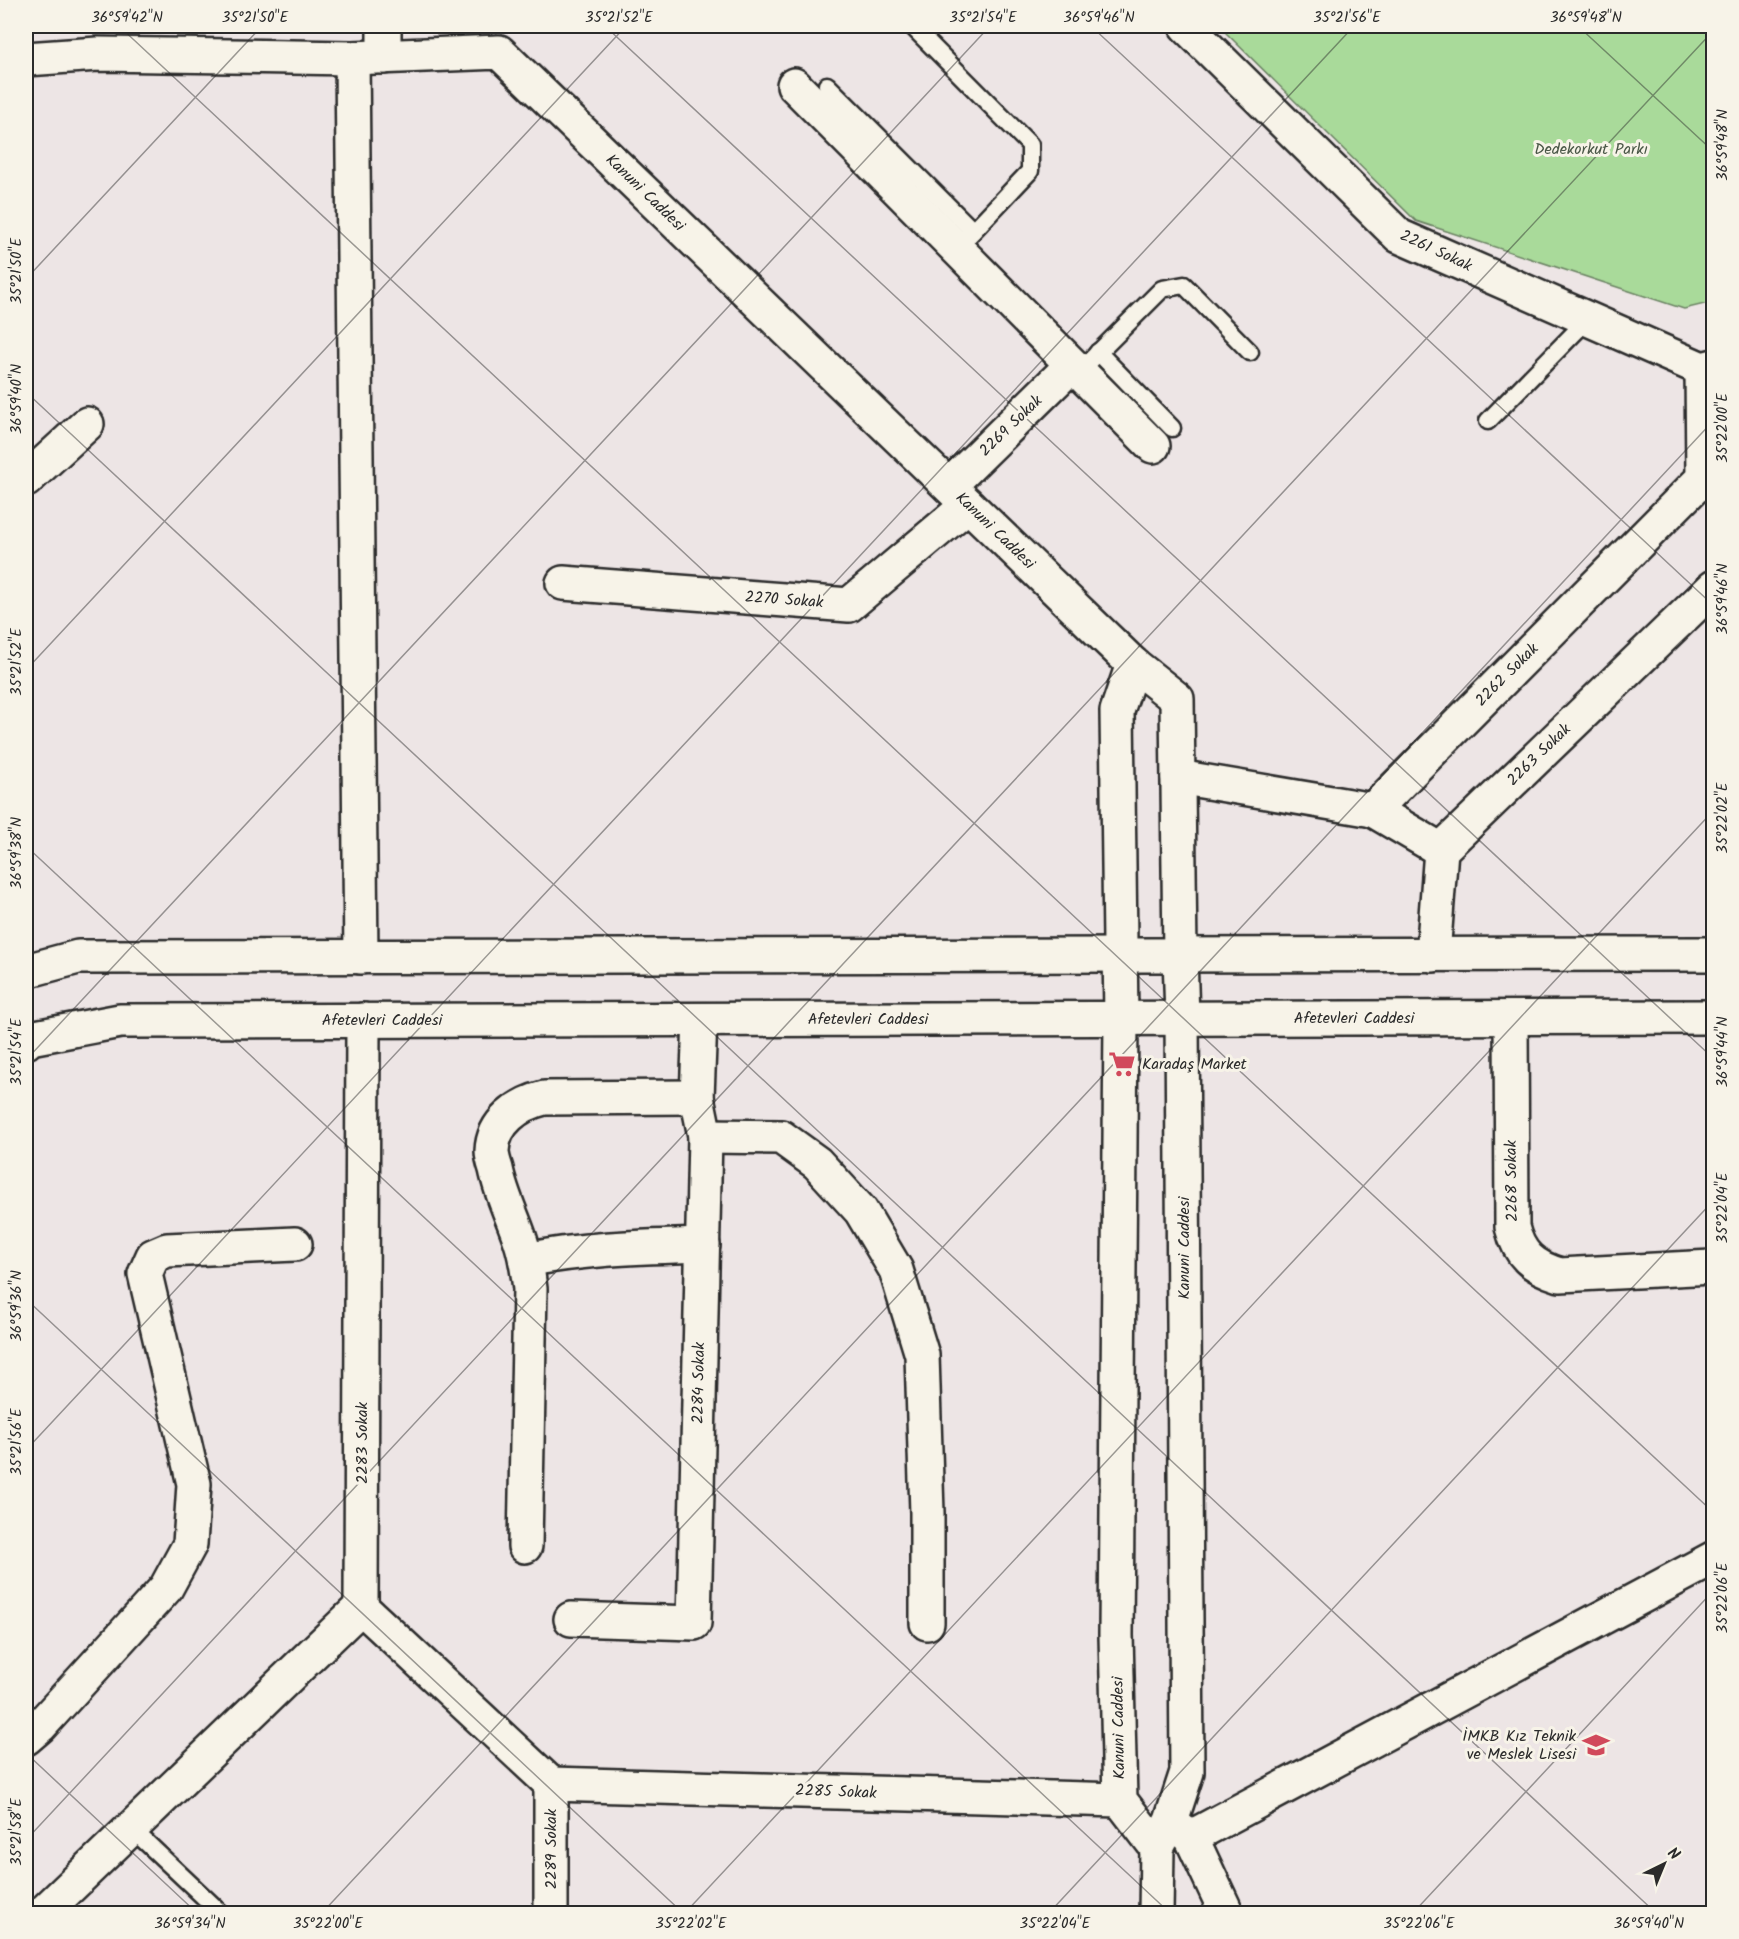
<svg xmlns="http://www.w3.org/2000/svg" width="1739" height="1939" font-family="Kalam,sans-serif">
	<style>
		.green { fill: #a9da9a; stroke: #6a8262; stroke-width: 1.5 }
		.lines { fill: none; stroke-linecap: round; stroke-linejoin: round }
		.service-casing { stroke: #2b2b2b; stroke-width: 21 }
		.minor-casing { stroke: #2b2b2b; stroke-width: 38 }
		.secondary-casing { stroke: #2b2b2b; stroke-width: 38 }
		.service { stroke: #f7f3e8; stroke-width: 16 }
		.minor { stroke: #f7f3e8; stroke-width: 33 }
		.secondary { stroke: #f7f3e8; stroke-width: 33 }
		.ticks { fill: none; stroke: #2b2b2b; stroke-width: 1.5; stroke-opacity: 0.45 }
		.labels { text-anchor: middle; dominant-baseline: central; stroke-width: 6; stroke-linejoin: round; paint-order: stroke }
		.park-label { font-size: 16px; fill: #4a5747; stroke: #f7f3e8 }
		.street-label { font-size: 16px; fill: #2b2b2b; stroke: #f7f3e8 }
		.poi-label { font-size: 16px; fill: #2b2b2b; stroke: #f7f3e8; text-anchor: start }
		.neatline { fill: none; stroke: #2b2b2b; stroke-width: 2 }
		.ticks-label { font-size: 15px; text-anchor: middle; fill: #2b2b2b }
	</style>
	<rect width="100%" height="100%" fill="#ede5e5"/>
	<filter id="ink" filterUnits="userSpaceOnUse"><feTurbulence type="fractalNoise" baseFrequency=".0167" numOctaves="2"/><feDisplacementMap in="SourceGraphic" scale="12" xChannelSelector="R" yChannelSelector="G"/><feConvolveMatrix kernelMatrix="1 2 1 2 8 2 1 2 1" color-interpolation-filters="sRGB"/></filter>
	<g filter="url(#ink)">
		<!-- green -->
		<polygon class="green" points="1219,26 1700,26 1713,32 1713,302 1684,309 1416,221"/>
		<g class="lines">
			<defs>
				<g id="service">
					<polyline points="912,26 1030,145 1030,171 956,249"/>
					<polyline points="827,85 973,231"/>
					<polyline points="1098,352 1172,428"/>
					<polyline points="1079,372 1162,289 1184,285 1250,352"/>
					<polyline points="1488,421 1588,319"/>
					<polyline points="131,1828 222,1914"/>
				</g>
				<g id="minor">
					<polyline points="1186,26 1399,236 1702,369 1714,366"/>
					<polyline points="384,57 384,26"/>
					<polyline points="352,58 361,957"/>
					<polyline points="26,59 98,54 352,58 499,52 1133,664 1177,699 1180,955 1182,1018 1187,1772 1171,1821 1157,1848 1156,1914"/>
					<polyline points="794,85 1153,446"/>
					<polyline points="26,480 87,424"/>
					<polyline points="949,486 1072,365"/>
					<polyline points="563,583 849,605 968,505"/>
					<polyline points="1133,664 1117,711 1121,1019 1116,1635 1120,1800 1157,1848"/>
					<polyline points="1178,777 1373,810 1703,478 1702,369"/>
					<polyline points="1373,810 1441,850"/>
					<polyline points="1433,955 1441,850 1714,587"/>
					<path d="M 1511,1018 L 1512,1227 C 1519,1255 1533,1267 1560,1275 L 1712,1267"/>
					<polyline points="363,1020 361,1607 551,1784"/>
					<polyline points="705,1136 781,1137 817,1163 861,1211 896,1270 922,1355 927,1513 927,1623"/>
					<path d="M 526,1260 C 585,1248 643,1247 703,1245"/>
					<path d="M 525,1546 L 530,1289 C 528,1272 526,1256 520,1239 C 512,1215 501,1194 496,1169 C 494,1163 492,1156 492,1151 C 493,1122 519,1104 544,1098 L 697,1097"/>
					<polyline points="571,1619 694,1623 705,1136 697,1097 700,1020"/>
					<polyline points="26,1738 40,1726 166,1588 190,1544 194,1484 145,1274 153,1256 167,1250 295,1244"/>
					<polyline points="551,1784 1120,1800"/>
					<polyline points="551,1784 551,1914"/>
					<polyline points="1174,1824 1191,1837 1227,1914"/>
					<polyline points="1191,1837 1714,1558"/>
					<polyline points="42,1914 361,1607"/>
				</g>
				<g id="secondary">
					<polyline points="26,971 78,957 1714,954"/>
					<polyline points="26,1042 30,1038 120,1021 1714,1017"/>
				</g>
			</defs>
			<!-- service casing -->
			<use href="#service" class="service-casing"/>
			<!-- minor casing -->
			<use href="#minor" class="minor-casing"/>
			<!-- secondary casing -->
			<use href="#secondary" class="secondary-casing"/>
			<!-- service -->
			<use href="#service" class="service"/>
			<!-- minor -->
			<use href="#minor" class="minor"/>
			<!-- secondary -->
			<use href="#secondary" class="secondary"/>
		</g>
	</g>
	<!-- ticks -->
	<path class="ticks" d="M 119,26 L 1714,1513M 605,26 L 1714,1059M 1091,26 L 1714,606M 1578,26 L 1714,152M 26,279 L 262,26M 26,392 L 1657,1914M 26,670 L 626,26M 26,846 L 1171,1914M 26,1060 L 990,26M 26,1299 L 684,1914M 26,1450 L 1354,26M 26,1753 L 198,1914M 26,1840 L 1714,30M 321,1914 L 1714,420M 684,1914 L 1714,810M 1048,1914 L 1714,1200M 1412,1914 L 1714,1590"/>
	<!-- icons -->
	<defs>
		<symbol id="supermarket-bare" viewBox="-9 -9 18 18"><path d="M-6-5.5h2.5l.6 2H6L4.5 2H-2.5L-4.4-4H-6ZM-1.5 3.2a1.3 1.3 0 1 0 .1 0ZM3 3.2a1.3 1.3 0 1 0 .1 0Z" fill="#d1495b" stroke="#f7f3e8" stroke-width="2.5" paint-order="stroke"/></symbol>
		<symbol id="school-bare" viewBox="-9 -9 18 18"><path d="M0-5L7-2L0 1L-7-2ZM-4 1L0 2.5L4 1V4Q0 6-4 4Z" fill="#d1495b" stroke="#f7f3e8" stroke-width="2.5" paint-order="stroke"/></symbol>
	</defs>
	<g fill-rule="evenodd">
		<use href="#supermarket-bare" x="1103" y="1045" width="38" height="38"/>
		<use href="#school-bare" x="1577" y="1726" width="38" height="38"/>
	</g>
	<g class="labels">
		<!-- park labels -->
		<g class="park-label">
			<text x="1591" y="149">Dedekorkut Parkı</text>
		</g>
		<!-- street labels -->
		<g class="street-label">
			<text transform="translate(645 193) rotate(44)">Kanuni Caddesi</text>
			<text transform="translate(1436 251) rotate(25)">2261 Sokak</text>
			<text transform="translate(1011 426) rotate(-44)">2269 Sokak</text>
			<text transform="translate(995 531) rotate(44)">Kanuni Caddesi</text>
			<text transform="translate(784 600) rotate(4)">2270 Sokak</text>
			<text transform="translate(1507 675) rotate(-45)">2262 Sokak</text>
			<text transform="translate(1539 755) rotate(-44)">2263 Sokak</text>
			<text x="1354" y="1018">Afetevleri Caddesi</text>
			<text x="868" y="1019">Afetevleri Caddesi</text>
			<text x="382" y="1020">Afetevleri Caddesi</text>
			<text transform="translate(1512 1181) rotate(-91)">2268 Sokak</text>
			<text transform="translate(1184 1248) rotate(-90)">Kanuni Caddesi</text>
			<text transform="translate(699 1383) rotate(-89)">2284 Sokak</text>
			<text transform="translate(362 1443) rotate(-90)">2283 Sokak</text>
			<text transform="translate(1119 1728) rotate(-91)">Kanuni Caddesi</text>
			<text transform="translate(836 1792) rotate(2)">2285 Sokak</text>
			<text transform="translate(551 1849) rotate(-90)">2289 Sokak</text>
		</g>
		<!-- poi labels -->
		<g class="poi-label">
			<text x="1142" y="1064">Karadaş Market</text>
			<text x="1576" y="1736" text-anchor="end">İMKB Kız Teknik<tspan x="1576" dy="18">ve Meslek Lisesi</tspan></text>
		</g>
	</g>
	<!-- margin -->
	<rect width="1739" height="1939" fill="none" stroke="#f7f3e8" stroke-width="66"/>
	<!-- north arrow -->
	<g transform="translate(1664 1864) rotate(43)" stroke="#f7f3e8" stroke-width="4.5" paint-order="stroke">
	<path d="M0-4.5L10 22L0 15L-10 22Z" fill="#2b2b2b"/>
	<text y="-9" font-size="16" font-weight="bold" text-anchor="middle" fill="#2b2b2b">N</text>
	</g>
	<rect x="33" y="33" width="1673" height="1873" class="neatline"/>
	<g class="ticks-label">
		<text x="127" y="22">36°59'42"N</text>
		<text x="255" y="22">35°21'50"E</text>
		<text x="619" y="22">35°21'52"E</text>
		<text x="983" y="22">35°21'54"E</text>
		<text x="1099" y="22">36°59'46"N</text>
		<text x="1347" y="22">35°21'56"E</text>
		<text x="1586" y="22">36°59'48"N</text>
		<text transform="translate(1722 145) rotate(-90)" y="5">36°59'48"N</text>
		<text transform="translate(16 271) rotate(-90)" y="5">35°21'50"E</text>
		<text transform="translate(16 399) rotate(-90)" y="5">36°59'40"N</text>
		<text transform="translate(1722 428) rotate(-90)" y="5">35°22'00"E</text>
		<text transform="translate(1722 599) rotate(-90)" y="5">36°59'46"N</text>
		<text transform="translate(16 662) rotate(-90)" y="5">35°21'52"E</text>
		<text transform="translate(1722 818) rotate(-90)" y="5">35°22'02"E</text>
		<text transform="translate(16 853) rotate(-90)" y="5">36°59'38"N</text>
		<text transform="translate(16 1052) rotate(-90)" y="5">35°21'54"E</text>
		<text transform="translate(1722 1052) rotate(-90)" y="5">36°59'44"N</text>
		<text transform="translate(1722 1208) rotate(-90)" y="5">35°22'04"E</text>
		<text transform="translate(16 1306) rotate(-90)" y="5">36°59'36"N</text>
		<text transform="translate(16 1442) rotate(-90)" y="5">35°21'56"E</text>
		<text transform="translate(1722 1598) rotate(-90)" y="5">35°22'06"E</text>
		<text transform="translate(16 1832) rotate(-90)" y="5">35°21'58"E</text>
		<text x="190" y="1928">36°59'34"N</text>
		<text x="328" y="1928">35°22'00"E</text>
		<text x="691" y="1928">35°22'02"E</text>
		<text x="1055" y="1928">35°22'04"E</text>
		<text x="1419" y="1928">35°22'06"E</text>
		<text x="1649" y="1928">36°59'40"N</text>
	</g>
</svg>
